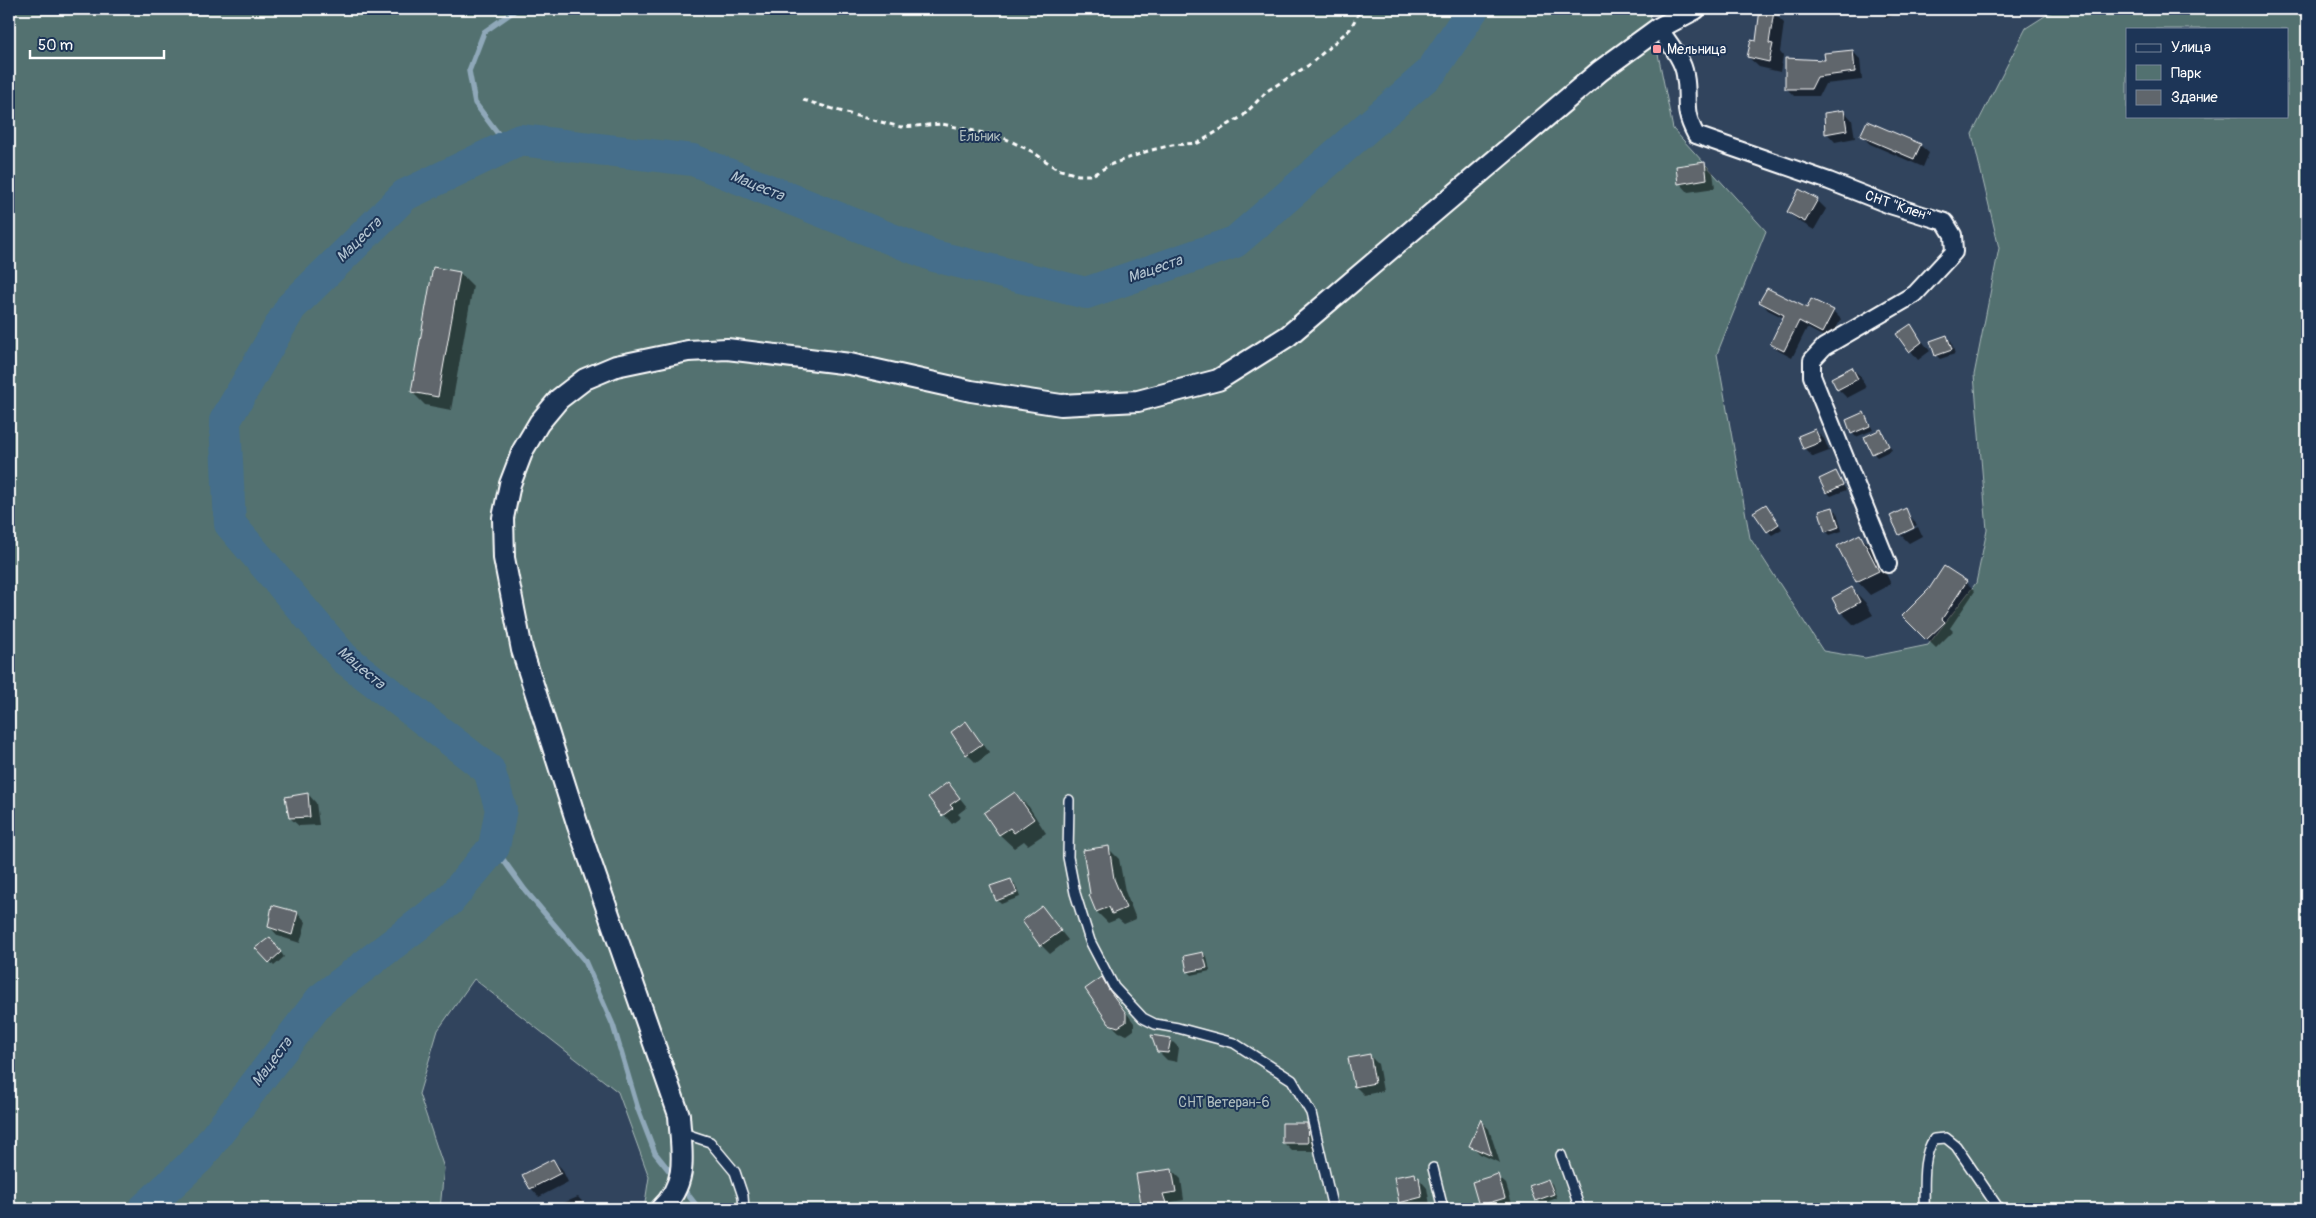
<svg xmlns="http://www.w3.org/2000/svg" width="2316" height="1218" font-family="Pangolin,sans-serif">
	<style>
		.green { fill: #527170; stroke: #a8b8b8; fill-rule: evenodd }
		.shadow { fill: #0007 }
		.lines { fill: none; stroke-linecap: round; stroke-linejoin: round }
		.stream { stroke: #8fa8b9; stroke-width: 5.5 }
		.river { stroke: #446e8b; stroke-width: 32 }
		.building { fill: #60666c; stroke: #fff }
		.service-casing { stroke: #fff; stroke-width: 12 }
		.minor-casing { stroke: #fff; stroke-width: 20 }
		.tertiary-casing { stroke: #fff; stroke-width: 24 }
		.path { stroke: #fff; stroke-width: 3; stroke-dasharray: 5 4; stroke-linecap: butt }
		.service { stroke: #1d3557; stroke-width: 9 }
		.minor { stroke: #1d3557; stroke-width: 16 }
		.tertiary { stroke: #1d3557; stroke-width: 20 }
		.poi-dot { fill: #ff9aa2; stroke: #1d3557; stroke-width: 2 }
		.labels { text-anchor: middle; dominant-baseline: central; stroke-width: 4; stroke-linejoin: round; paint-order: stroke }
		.poi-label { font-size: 14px; fill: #fff; stroke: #1d3557; text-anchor: start }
		.park-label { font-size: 14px; fill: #b1bfbf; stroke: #1d3557 }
		.street-label { font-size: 14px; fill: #fff; stroke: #1d3557 }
		.water-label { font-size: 15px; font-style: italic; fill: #b4c5d1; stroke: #1d3557 }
	</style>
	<rect width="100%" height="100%" fill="#31445d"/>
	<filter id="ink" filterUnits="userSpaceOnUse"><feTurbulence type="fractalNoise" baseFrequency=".02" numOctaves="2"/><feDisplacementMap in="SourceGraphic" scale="10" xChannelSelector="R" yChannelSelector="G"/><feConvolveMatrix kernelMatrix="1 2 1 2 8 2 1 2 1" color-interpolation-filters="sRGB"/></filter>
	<g filter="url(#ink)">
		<!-- green -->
		<path class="green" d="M 9,9 L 1659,9 L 1650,14 L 1673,129 L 1766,231 L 1717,354 L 1750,538 L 1823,651 L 1865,658 L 1928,645 L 1976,583 L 1987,530 L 1974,375 L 1999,248 L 1972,134 L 2026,28 L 2056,9 L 2307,9 L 2307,1209 L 644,1209 L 649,1177 L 618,1092 L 474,979 L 438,1030 L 419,1094 L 444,1168 L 440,1209 L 9,1209 ZM 2127,29 L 2287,29 L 2287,116 L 2127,116 Z"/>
		<!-- shadow -->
		<g class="shadow">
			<polygon points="1877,9 1908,9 1886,18"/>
			<polygon points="1773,12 1784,23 1780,52 1783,56 1780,72 1759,67 1748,57"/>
			<polygon points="1852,51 1860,59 1862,80 1825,84 1819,96 1794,96 1786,88 1827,61"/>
			<polygon points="1844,111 1852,120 1855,138 1835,142 1827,133"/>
			<polygon points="1862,136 1920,145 1929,153 1923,167 1870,144"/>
			<polygon points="1704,163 1713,172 1715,188 1688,192 1680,183"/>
			<polygon points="1817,200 1826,209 1814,230 1797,220 1788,211"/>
			<polygon points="460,273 473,286 451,410 425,405 412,392"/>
			<polygon points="1812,301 1833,311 1841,319 1830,340 1807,328 1792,358 1779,351 1771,344 1784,318 1768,310 1761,302 1807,310"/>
			<polygon points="1910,326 1930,351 1918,360 1898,334"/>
			<polygon points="1947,337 1951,341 1955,354 1940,359 1936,355"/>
			<polygon points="1852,368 1861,377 1866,388 1847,398 1838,389 1833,378"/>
			<polygon points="1864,414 1873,430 1856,437 1852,433"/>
			<polygon points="1815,430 1824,439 1829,451 1813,457 1804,448"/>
			<polygon points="1881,430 1892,450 1877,457 1873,453"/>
			<polygon points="1836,473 1846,490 1831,496 1827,492"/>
			<polygon points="1766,505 1782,529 1772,535 1768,531"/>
			<polygon points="1833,508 1837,512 1842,531 1830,535 1826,531"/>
			<polygon points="1905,510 1917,525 1902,532 1902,535 1918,527 1922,536 1909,543 1900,534"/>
			<polygon points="1860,536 1874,549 1891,584 1870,595 1857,581"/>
			<polygon points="1966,582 1975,591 1950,628 1953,631 1936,648 1903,616 1930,590"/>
			<polygon points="1852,589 1865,602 1873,615 1854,625 1841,612"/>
			<polygon points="966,723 990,753 976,763 967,754"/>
			<polygon points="948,783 967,807 958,814 961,817 952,824 929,797"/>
			<polygon points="308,794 316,803 319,825 299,826 290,818"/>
			<polygon points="1015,794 1029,807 1046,833 1028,845 1024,841 1014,848 1000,835 986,814"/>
			<polygon points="1108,848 1119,859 1125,891 1136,919 1124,924 1118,919 1108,923 1097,912 1090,896"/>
			<polygon points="1011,880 1015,884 1020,897 1001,904 997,900"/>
			<polygon points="1042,908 1068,940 1050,954 1041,945"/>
			<polygon points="298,913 306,922 300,943 278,936 270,927"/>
			<polygon points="274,942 284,957 274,966 257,948"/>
			<polygon points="1203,953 1207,957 1210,971 1192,975 1188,971"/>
			<polygon points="1102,979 1110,987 1117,1000 1134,1023 1134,1030 1127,1035 1119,1032 1110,1023"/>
			<polygon points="1170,1039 1179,1048 1177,1062 1167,1060 1158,1051"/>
			<polygon points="1369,1055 1378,1064 1383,1091 1364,1095 1355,1086"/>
			<polygon points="1481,1121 1489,1129 1500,1163 1480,1154 1471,1145"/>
			<polygon points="1306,1124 1315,1133 1316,1151 1292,1151 1284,1143"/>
			<polygon points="553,1160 562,1169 568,1182 539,1197 531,1188"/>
			<polygon points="1172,1170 1181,1179 1184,1200 1171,1202 1173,1209 1143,1209 1137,1175"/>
			<polygon points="1415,1174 1427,1188 1430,1205 1407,1209 1400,1202"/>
			<polygon points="1497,1176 1506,1184 1513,1207 1506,1209 1484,1209 1480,1206"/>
			<polygon points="1548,1180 1552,1184 1557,1198 1541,1204 1537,1200 1531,1187"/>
			<polygon points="578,1197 589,1209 549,1209"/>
		</g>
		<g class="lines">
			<!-- stream -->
			<g class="stream">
				<polyline points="517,9 484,32 469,71 475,103 499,135 520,140"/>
				<polyline points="494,847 525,890 585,961 613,1025 638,1109 655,1153 675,1178"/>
				<polyline points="682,1187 699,1209"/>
			</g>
			<!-- river -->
			<polyline class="river" points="144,1209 199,1158 321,999 449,901 494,847 501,809 489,770 344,658 230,524 225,421 291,307 405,195 520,140 693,160 934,256 1086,293 1235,242 1431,72 1473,9"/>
		</g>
		<!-- building -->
		<g class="building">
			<polygon points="1760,9 1774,11 1769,43 1773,44 1769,62 1747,57 1751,40 1756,41"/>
			<polygon points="1853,50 1855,72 1817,77 1811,89 1785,89 1785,58 1825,60 1824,53"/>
			<polygon points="1844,110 1847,130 1825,134 1824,113"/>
			<polygon points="1867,121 1921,144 1914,159 1860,136"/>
			<polygon points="1705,162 1707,179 1678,184 1676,166"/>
			<polygon points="1799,189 1818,199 1805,222 1787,212"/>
			<polygon points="433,267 460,272 438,397 411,392"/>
			<polygon points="1767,288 1807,308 1811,299 1834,310 1822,333 1799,321 1784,351 1770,344 1784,315 1759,302"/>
			<polygon points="1911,324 1922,342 1909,352 1896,334"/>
			<polygon points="1947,335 1952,350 1935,356 1930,341"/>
			<polygon points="1852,367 1858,379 1837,390 1831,378"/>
			<polygon points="1864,412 1870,426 1851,434 1846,420"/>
			<polygon points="1815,429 1821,442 1803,449 1798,436"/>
			<polygon points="1881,429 1889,446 1872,454 1864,437"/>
			<polygon points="1836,471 1843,485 1826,493 1819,479"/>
			<polygon points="1766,504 1779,524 1767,532 1753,512"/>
			<polygon points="1833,507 1839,527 1825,532 1819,511"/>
			<polygon points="1906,508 1914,528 1899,535 1890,516"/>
			<polygon points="1860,534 1879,571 1856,582 1837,546"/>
			<polygon points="1944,566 1967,581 1942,619 1945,622 1926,640 1902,616 1929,589"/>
			<polygon points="1852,587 1860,602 1840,613 1832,598"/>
			<polygon points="966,721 982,744 966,755 951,732"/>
			<polygon points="948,782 960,798 950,805 953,808 942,816 928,797"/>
			<polygon points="1015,792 1034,819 1014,833 1010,828 999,835 984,813"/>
			<polygon points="308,793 310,817 289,818 285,797"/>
			<polygon points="1109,846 1114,879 1126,908 1112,914 1109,907 1096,912 1089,895 1090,894 1083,850"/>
			<polygon points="1011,879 1017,893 996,901 990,886"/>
			<polygon points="272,905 298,912 292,935 268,927"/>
			<polygon points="1042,906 1061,931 1040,946 1022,921"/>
			<polygon points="270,937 281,952 269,963 255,948"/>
			<polygon points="1203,952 1207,968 1187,972 1184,956"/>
			<polygon points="1102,977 1109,990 1126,1013 1126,1022 1118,1027 1109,1024 1085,989"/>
			<polygon points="1151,1035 1171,1038 1168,1053 1157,1052"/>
			<polygon points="1370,1054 1375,1083 1354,1087 1348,1058"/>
			<polygon points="1481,1119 1492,1156 1469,1146"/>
			<polygon points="1282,1123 1307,1123 1308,1143 1282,1143"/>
			<polygon points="553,1159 561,1173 530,1189 522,1175"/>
			<polygon points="1172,1169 1176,1192 1163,1194 1168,1209 1142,1209 1136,1174"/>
			<polygon points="1415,1173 1416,1178 1419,1177 1422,1197 1399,1203 1394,1177"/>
			<polygon points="1498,1174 1505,1198 1479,1206 1472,1182"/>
			<polygon points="1548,1179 1554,1194 1535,1201 1529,1186"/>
		</g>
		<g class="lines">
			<defs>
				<g id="service">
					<polyline points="1069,800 1068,857 1075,893 1090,941 1114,987 1143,1018 1155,1024 1178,1028 1234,1043 1292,1080 1311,1113 1333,1209"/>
					<polyline points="680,1132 710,1142 735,1172 743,1196 744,1209"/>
					<polyline points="1561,1155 1580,1209"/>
					<polyline points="1433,1168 1443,1209"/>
					<path d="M 1924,1209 C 1925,1187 1921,1158 1934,1139 L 1946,1138 L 1956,1146 L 1999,1209"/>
				</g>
				<path id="minor" d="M 1659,28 C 1668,42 1683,59 1685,75 C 1690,102 1681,107 1696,135 L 1829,181 L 1890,205 L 1945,222 L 1953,235 L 1954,252 L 1915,294 L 1824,347 L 1812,360 L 1812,376 L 1888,564"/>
				<path id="tertiary" d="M 661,1209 C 690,1181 681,1151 679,1115 L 578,826 L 522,650 L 504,558 L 503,518 L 510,484 L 523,450 L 539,423 L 559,399 L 585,379 L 616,366 L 688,351 L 727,349 L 850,364 L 971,391 L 1061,405 L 1138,401 L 1218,380 L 1288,336 L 1600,71 L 1659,28 L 1695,9"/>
			</defs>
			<!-- service casing -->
			<use href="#service" class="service-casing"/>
			<!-- minor casing -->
			<use href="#minor" class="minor-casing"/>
			<!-- tertiary casing -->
			<use href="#tertiary" class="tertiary-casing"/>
			<!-- path -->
			<g class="path">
				<polyline points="1713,14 1724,9"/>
				<polyline points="803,100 853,115 901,127 942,124 1002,137 1033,152 1057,169 1078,175 1092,175 1112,164 1148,151 1172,145 1198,143 1243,116 1267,91 1309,65 1350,29 1361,9"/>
			</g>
			<!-- service -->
			<use href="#service" class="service"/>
			<!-- minor -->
			<use href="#minor" class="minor"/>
			<!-- tertiary -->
			<use href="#tertiary" class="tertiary"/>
		</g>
	</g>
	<!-- markers -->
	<rect class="poi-dot" x="1652" y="44" width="10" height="10" rx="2.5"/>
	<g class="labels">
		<!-- poi labels -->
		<g class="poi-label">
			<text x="1667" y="49">Мельница</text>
		</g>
		<!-- park labels -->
		<g class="park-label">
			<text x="980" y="136">Ельник</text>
			<text x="1224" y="1102">СНТ Ветеран-6</text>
		</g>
		<!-- street labels -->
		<g class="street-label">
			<text transform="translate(1898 206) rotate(19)">СНТ "Клен"</text>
		</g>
		<!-- water labels -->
		<g class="water-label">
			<text transform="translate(757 186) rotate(22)">Мацеста</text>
			<text transform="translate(359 240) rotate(-45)">Мацеста</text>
			<text transform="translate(1155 269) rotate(-19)">Мацеста</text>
			<text transform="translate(361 668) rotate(40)">Мацеста</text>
			<text transform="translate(272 1062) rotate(-53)">Мацеста</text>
		</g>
	</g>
	<!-- margin -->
	<rect width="2316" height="1218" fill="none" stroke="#1d3557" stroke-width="30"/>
	<rect x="15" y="15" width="2286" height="1188" fill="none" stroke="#fff" stroke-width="2" filter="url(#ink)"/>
	<!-- legend -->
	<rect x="2126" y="28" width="162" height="90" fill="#1d3557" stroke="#77869a"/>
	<rect x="2136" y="44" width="25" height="8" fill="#1d3557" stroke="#77869a"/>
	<text x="2171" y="52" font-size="15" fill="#ffffff">Улица</text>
	<rect x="2136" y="65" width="25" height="15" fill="#527170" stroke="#77869a"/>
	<text x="2171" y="78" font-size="15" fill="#ffffff">Парк</text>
	<rect x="2136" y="90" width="25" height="15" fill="#60666c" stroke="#77869a"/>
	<text x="2171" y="102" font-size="15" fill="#ffffff">Здание</text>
	<!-- scale -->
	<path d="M30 50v8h134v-8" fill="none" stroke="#ffffff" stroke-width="2.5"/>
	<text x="38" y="50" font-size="15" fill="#ffffff" stroke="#1d3557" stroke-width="4" paint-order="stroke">50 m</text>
</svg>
